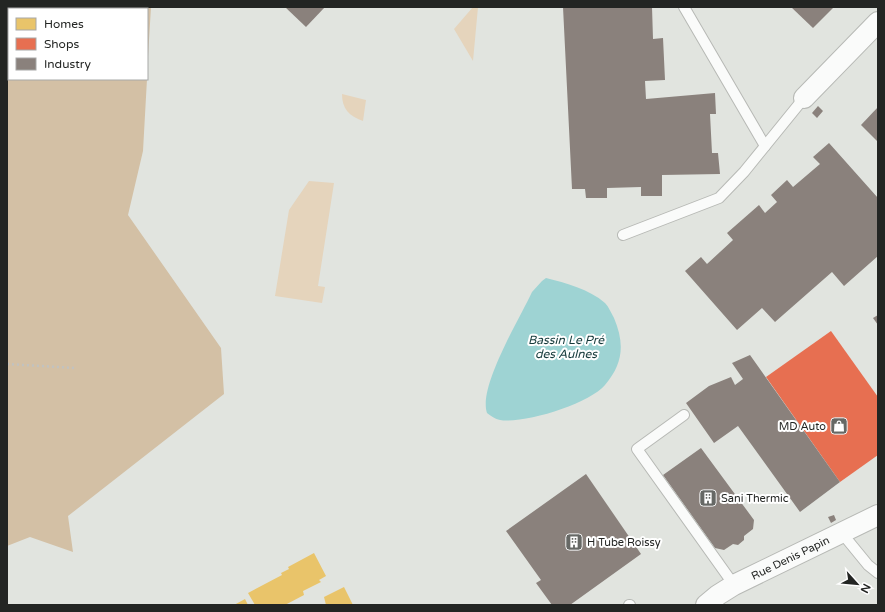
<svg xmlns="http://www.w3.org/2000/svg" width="885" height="612" font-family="'Varela Round',sans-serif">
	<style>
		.green { fill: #e5d4bc }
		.forest { fill: #d3c0a5 }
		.water { fill: #9ed3d3 }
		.homes { fill: #e9c46a }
		.shops { fill: #e76f51 }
		.industry { fill: #8a817c }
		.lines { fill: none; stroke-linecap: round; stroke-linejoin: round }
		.lane-casing { stroke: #b7b9b5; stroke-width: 12 }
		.street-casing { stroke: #b7b9b5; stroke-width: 22 }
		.path { stroke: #c1c2c0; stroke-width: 2.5; stroke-dasharray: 2 3; stroke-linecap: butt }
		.lane { stroke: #fafbfa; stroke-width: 10 }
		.street { stroke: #fafbfa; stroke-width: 20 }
		.labels { text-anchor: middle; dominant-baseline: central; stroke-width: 4; stroke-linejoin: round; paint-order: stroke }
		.poi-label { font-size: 11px; fill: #232523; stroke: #fff; text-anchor: start }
		.street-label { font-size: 11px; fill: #232523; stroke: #fff }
		.water-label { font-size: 12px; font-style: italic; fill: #153a3b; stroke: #fff }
	</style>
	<rect width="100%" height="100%" fill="#e1e4df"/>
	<!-- green -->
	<g class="green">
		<polygon points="473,7 478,7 473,61 454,29"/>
		<path d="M 342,94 L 366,100 L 363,121 C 349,116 342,109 342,94 Z"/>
		<polygon points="309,181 334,183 318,286 325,287 322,303 275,296 289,210"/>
	</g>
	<!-- forest -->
	<polygon class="forest" points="7,7 151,7 147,73 147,9 9,9 9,79 147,79 143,151 128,215 221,348 224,394 68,516 73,552 30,537 7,546"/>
	<!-- water -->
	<path class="water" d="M 546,278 C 566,283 589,289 605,303 C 609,307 611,313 614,318 C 625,344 623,364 605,385 C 589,404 524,424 500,420 C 495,419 491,416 487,413 C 478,387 520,318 532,292 L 542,281 Z"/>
	<!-- homes -->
	<g class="homes">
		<polygon points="314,553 326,576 319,580 321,582 303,591 304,595 285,605 255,605 248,593 282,575 281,573 289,569 288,567"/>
		<polygon points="344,587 353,605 326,605 324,597"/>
		<polygon points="245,599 248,605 234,605"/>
	</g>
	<!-- shops -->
	<polygon class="shops" points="831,331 878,397 878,455 840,482 766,377"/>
	<!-- industry -->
	<g class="industry">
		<polygon points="285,7 325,7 306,27"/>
		<polygon points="563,7 652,7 653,39 663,38 665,80 645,81 646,99 715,93 716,114 710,114 712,153 718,153 720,174 662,175 662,196 641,196 641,187 607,188 607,198 586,198 585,189 572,189"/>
		<polygon points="791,7 834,7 813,28"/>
		<polygon points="818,106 823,111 817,118 812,113"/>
		<polygon points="878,107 878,142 861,125"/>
		<polygon points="829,143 878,198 878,256 844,286 832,272 775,322 762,308 737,330 685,271 701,257 707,264 733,240 727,233 759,205 765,213 777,202 771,195 787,180 793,187 820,164 813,157"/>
		<polygon points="878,315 878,325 873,318"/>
		<polygon points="750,355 840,482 800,512 738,426 714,443 686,403 709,386 731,377 735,385 743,379 732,363"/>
		<polygon points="701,448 754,520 753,529 744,536 744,540 738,545 733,544 724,550 715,548 663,475"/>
		<polygon points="586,474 641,554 570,605 552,605 536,583 541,580 506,531"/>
		<polygon points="834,515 836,520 831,523 828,517"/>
	</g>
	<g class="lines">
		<defs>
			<g id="lane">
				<polyline points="684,7 765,146"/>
				<polyline points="623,235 719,198 744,172 804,98"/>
				<polyline points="684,415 637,449 734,585"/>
				<polyline points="841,532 868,565 878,573"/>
				<polyline points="629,605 630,605"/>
			</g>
			<g id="street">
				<polyline points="804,98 878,22"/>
				<path id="s1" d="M 706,605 L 718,595 L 734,585 L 878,515"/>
			</g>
		</defs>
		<!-- lane casing -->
		<use href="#lane" class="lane-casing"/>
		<!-- street casing -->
		<use href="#street" class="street-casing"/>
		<!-- path -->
		<polyline class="path" points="7,364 75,368"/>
		<!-- lane -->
		<use href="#lane" class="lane"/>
		<!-- street -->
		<use href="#street" class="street"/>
	</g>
	<!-- icons -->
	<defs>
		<symbol id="shop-square" viewBox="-11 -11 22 22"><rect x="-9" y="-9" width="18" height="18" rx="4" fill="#666865" stroke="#fff"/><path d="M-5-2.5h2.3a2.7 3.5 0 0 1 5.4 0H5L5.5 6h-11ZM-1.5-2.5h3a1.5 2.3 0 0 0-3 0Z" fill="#fff"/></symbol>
		<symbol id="building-square" viewBox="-11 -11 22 22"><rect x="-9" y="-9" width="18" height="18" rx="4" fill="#666865" stroke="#fff"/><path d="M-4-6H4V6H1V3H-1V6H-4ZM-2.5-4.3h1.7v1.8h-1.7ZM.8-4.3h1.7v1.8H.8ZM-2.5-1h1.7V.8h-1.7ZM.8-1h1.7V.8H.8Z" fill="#fff"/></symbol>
	</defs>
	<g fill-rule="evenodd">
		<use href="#shop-square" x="829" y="416" width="20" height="20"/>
		<use href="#building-square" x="698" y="488" width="20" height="20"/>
		<use href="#building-square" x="564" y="532" width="20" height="20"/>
	</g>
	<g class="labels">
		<!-- poi labels -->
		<g class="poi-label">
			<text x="826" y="426" text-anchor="end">MD Auto</text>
			<text x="721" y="498">Sani Thermic</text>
			<text x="587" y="542">H Tube Roissy</text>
		</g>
		<!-- street labels -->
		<g class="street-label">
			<text stroke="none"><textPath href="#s1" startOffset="97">Rue Denis Papin</textPath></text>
		</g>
		<!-- water labels -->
		<g class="water-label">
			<text x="566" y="340">Bassin Le Pré<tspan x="566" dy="14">des Aulnes</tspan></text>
		</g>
	</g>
	<!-- border -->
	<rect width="885" height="612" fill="none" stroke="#232523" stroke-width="16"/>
	<!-- legend -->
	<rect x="8" y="8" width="140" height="72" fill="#ffffff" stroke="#a7a8a7"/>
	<rect x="16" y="18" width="20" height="12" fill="#e9c46a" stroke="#a7a8a7"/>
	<text x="44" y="28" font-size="12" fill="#232523">Homes</text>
	<rect x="16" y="38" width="20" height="12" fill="#e76f51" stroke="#a7a8a7"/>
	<text x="44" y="48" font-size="12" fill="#232523">Shops</text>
	<rect x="16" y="58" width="20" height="12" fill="#8a817c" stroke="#a7a8a7"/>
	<text x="44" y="68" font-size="12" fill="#232523">Industry</text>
	<!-- north arrow -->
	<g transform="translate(857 584) rotate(117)" stroke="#ffffff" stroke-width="3" paint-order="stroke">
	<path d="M0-3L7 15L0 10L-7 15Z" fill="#232523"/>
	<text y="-6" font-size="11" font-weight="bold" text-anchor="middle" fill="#232523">N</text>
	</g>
</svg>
